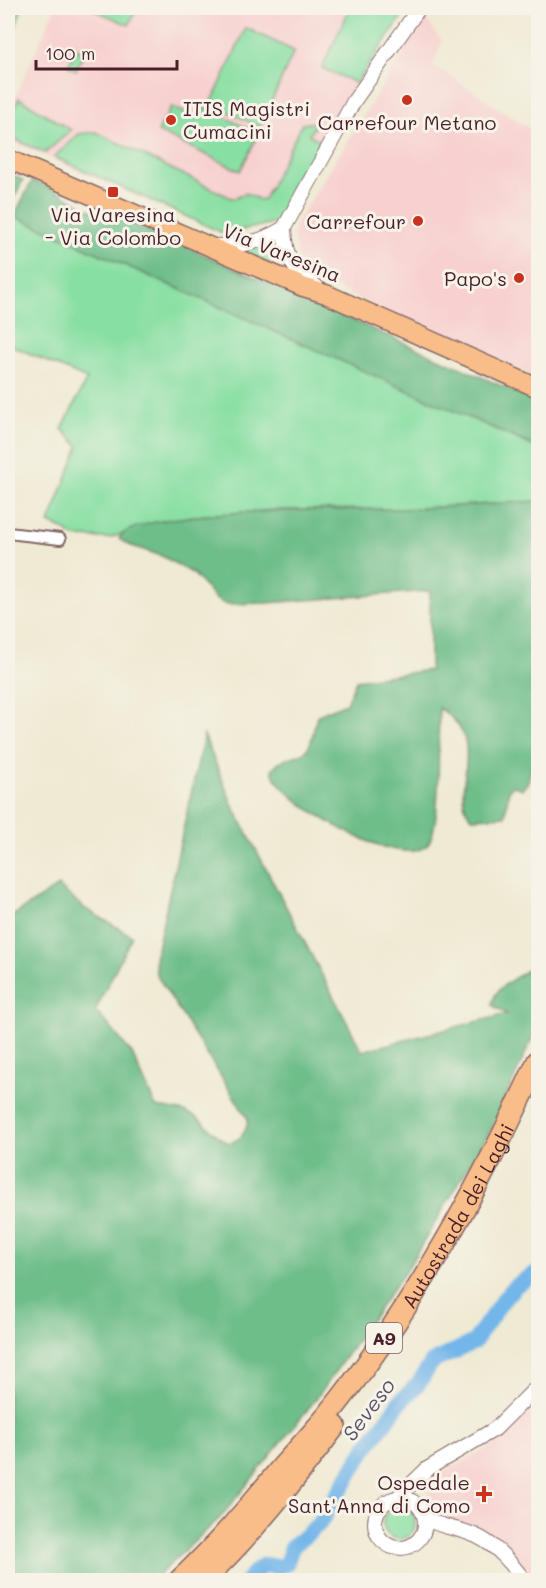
<svg xmlns="http://www.w3.org/2000/svg" width="546" height="1588" font-family="Mali,sans-serif">
	<style>
		.built { fill: #f7d0cf }
		.green { fill: #88dfa3; stroke: #697f67; stroke-width: 1.5 }
		.forest { fill: #6ebe89; stroke: #5c6e5a; stroke-width: 1.5 }
		.lines { fill: none; stroke-linecap: round; stroke-linejoin: round }
		.river { stroke: #73b6e9; stroke-width: 16 }
		.minor-casing { stroke: #846666; stroke-width: 14 }
		.tertiary-casing { stroke: #846666; stroke-width: 16 }
		.primary-casing { stroke: #846666; stroke-width: 21 }
		.motorway-casing { stroke: #846666; stroke-width: 24 }
		.minor { stroke: #fff; stroke-width: 10 }
		.tertiary { stroke: #fff; stroke-width: 14 }
		.primary { stroke: #f8bd89; stroke-width: 18 }
		.motorway { stroke: #f8bd89; stroke-width: 21 }
		.poi-dot { fill: #c8321e; stroke: #f7f3e8; stroke-width: 2 }
		.labels { text-anchor: middle; dominant-baseline: central; stroke-width: 6; stroke-linejoin: round; paint-order: stroke }
		.shield { fill: #f7f3e8; stroke: #7e5f64; stroke-width: 1.5 }
		.shield-label { font-size: 18px; font-weight: bold; fill: #4a1f2b }
		.poi-label { font-size: 20px; fill: #4a1f2b; stroke: #f7f3e8; text-anchor: end }
		.street-label { font-size: 20px; fill: #4a1f2b; stroke: #f7f3e8 }
		.water-label { font-size: 21px; font-style: italic; fill: #58546e; stroke: #f7f3e8 }
	</style>
	<rect width="100%" height="100%" fill="#f7f3e8"/>
	<filter id="ink" filterUnits="userSpaceOnUse"><feTurbulence type="fractalNoise" baseFrequency=".0167" numOctaves="2"/><feDisplacementMap in="SourceGraphic" scale="12" xChannelSelector="R" yChannelSelector="G"/><feConvolveMatrix kernelMatrix="1 2 1 2 8 2 1 2 1" color-interpolation-filters="sRGB"/></filter>
	<filter id="wash" filterUnits="userSpaceOnUse"><feTurbulence type="fractalNoise" baseFrequency=".008" numOctaves="4" result="noise"/><feDisplacementMap in="SourceGraphic" scale="24" xChannelSelector="R" yChannelSelector="G"/><feGaussianBlur stdDeviation="1.35" result="paint"/><feColorMatrix in="noise" values="0 0 0 0 0 0 0 0 0 0 0 0 0 0 0 0 0 1.4 0 .05"/><feComposite in="paint" operator="in"/></filter>
	<g filter="url(#wash)">
		<rect width="100%" height="100%" fill="#efead3"/>
		<!-- built -->
		<g class="built">
			<polygon points="55,8 409,8 356,84 277,222 225,234 8,140 8,113"/>
			<polygon points="425,18 442,41 433,65 538,134 538,378 375,307 316,277 298,258 293,236 295,225"/>
			<polygon points="538,1412 538,1580 529,1580 504,1551 437,1519 427,1501 432,1487 441,1474 497,1442 527,1414"/>
		</g>
		<!-- green -->
		<g class="green">
			<polygon points="8,8 22,8 8,50"/>
			<polygon points="93,8 141,8 140,9 137,8 129,25 94,10"/>
			<polygon points="350,8 408,8 356,83 322,68"/>
			<polygon points="246,28 294,51 260,127 211,104"/>
			<polygon points="77,48 83,55 76,70 68,66"/>
			<polygon points="19,98 71,130 45,153 8,136 8,123"/>
			<polygon points="171,107 197,118 202,107 259,133 240,171 158,132"/>
			<polygon points="317,122 309,135 322,141 277,222 225,234 54,157 79,134 96,132 231,198 236,198 246,193 260,200 264,199 302,124"/>
			<polygon points="14,216 538,448 538,501 403,509 274,510 195,516 150,524 110,538 73,537 63,529 49,523 79,446 62,429 87,379 8,344 8,228"/>
			<polygon points="281,233 276,258 271,264 240,251"/>
			<circle cx="399" cy="1523" r="16"/>
		</g>
		<!-- forest -->
		<g class="forest">
			<polygon points="8,173 23,180 8,210"/>
			<polygon points="32,181 53,189 86,208 148,230 538,402 538,448 14,216"/>
			<path d="M 538,501 L 538,745 L 527,784 L 522,789 L 514,786 L 509,789 L 505,816 L 472,818 C 445,791 494,742 439,708 C 437,736 443,827 427,845 C 402,873 277,800 272,770 C 283,753 300,760 308,748 C 314,739 313,725 318,715 L 346,703 L 356,680 L 430,670 L 430,591 L 266,603 L 225,604 L 215,599 L 194,574 L 162,556 L 129,545 L 119,539 C 132,506 362,510 401,509 C 447,507 493,504 538,501 Z"/>
			<path d="M 204,735 L 233,806 L 362,1051 L 507,1014 L 492,1005 C 495,981 527,977 538,959 L 538,1023 L 534,1034 L 493,1126 L 409,1266 L 316,1399 L 221,1517 L 153,1580 L 8,1580 L 8,919 L 58,886 L 84,908 L 132,936 L 95,1011 L 111,1028 L 132,1054 L 156,1107 C 166,1109 180,1109 190,1114 C 206,1120 214,1137 229,1143 C 241,1140 247,1131 248,1119 L 156,974 L 155,958 Z"/>
		</g>
		<g class="lines">
			<!-- river -->
			<polyline class="river" points="248,1580 253,1573 264,1565 277,1567 286,1564 292,1547 319,1524 364,1451 400,1402 418,1384 432,1362 474,1342 503,1300 515,1286 538,1272"/>
		</g>
	</g>
	<g filter="url(#ink)">
		<g class="lines">
			<defs>
				<polyline id="minor" points="8,533 60,539"/>
				<g id="tertiary">
					<path d="M 215,246 C 244,246 259,243 284,228"/>
					<path d="M 317,287 C 292,270 285,258 284,228 L 354,101 L 419,8"/>
					<circle cx="400" cy="1523" r="25"/>
					<polyline points="396,1499 427,1469 495,1429 538,1386"/>
					<path d="M 425,1518 C 438,1526 451,1527 466,1532 C 492,1540 508,1559 524,1580"/>
				</g>
				<polyline id="primary" points="8,159 303,287 326,294 538,388"/>
				<g id="motorway">
					<path id="s1" d="M 180,1580 C 218,1544 249,1507 283,1466 C 298,1449 313,1433 328,1415 C 414,1308 481,1185 538,1061"/>
					<path d="M 203,1580 C 252,1534 294,1480 335,1426"/>
				</g>
			</defs>
			<!-- minor casing -->
			<use href="#minor" class="minor-casing"/>
			<!-- tertiary casing -->
			<use href="#tertiary" class="tertiary-casing"/>
			<!-- primary casing -->
			<use href="#primary" class="primary-casing"/>
			<!-- motorway casing -->
			<use href="#motorway" class="motorway-casing"/>
			<!-- minor -->
			<use href="#minor" class="minor"/>
			<!-- tertiary -->
			<use href="#tertiary" class="tertiary"/>
			<!-- primary -->
			<use href="#primary" class="primary"/>
			<!-- motorway -->
			<use href="#motorway" class="motorway"/>
		</g>
	</g>
	<!-- markers -->
	<g class="poi-dot">
		<circle cx="407" cy="100" r="6"/>
		<circle cx="171" cy="120" r="6"/>
		<rect x="107" y="186" width="12" height="12" rx="3"/>
		<circle cx="418" cy="221" r="6"/>
		<circle cx="519" cy="278" r="6"/>
		<path d="M481 1485h6v6h6v6h-6v6h-6v-6h-6v-6h6z"/>
	</g>
	<g class="labels">
		<!-- shield labels -->
		<rect class="shield" x="366" y="1323" width="36" height="30" rx="4.5"/>
		<g class="shield-label">
			<text x="384" y="1338">A9</text>
		</g>
		<!-- poi labels -->
		<g class="poi-label">
			<text x="183" y="108" text-anchor="start">ITIS Magistri<tspan x="183" dy="23">Cumacini</tspan></text>
			<text x="407" y="122" text-anchor="middle">Carrefour Metano</text>
			<text x="113" y="214" text-anchor="middle">Via Varesina<tspan x="113" dy="23">- Via Colombo</tspan></text>
			<text x="406" y="221">Carrefour</text>
			<text x="507" y="278">Papo's</text>
			<text x="470" y="1482">Ospedale<tspan x="470" dy="23">Sant'Anna di Como</tspan></text>
		</g>
		<!-- street labels -->
		<g class="street-label">
			<text transform="translate(282 252) rotate(22)">Via Varesina</text>
			<text stroke="none"><textPath href="#s1" startOffset="460">Autostrada dei Laghi</textPath></text>
		</g>
		<!-- water labels -->
		<g class="water-label">
			<text transform="translate(368 1409) rotate(-53)">Seveso</text>
		</g>
	</g>
	<!-- margin -->
	<rect width="546" height="1588" fill="none" stroke="#f7f3e8" stroke-width="30"/>
	<!-- scale -->
	<path d="M36 60v9h141v-9" fill="none" stroke="#4a1f2b" stroke-width="3"/>
	<text x="45" y="60" font-size="18" fill="#4a1f2b" stroke="#f7f3e8" stroke-width="4.5" paint-order="stroke">100 m</text>
</svg>
